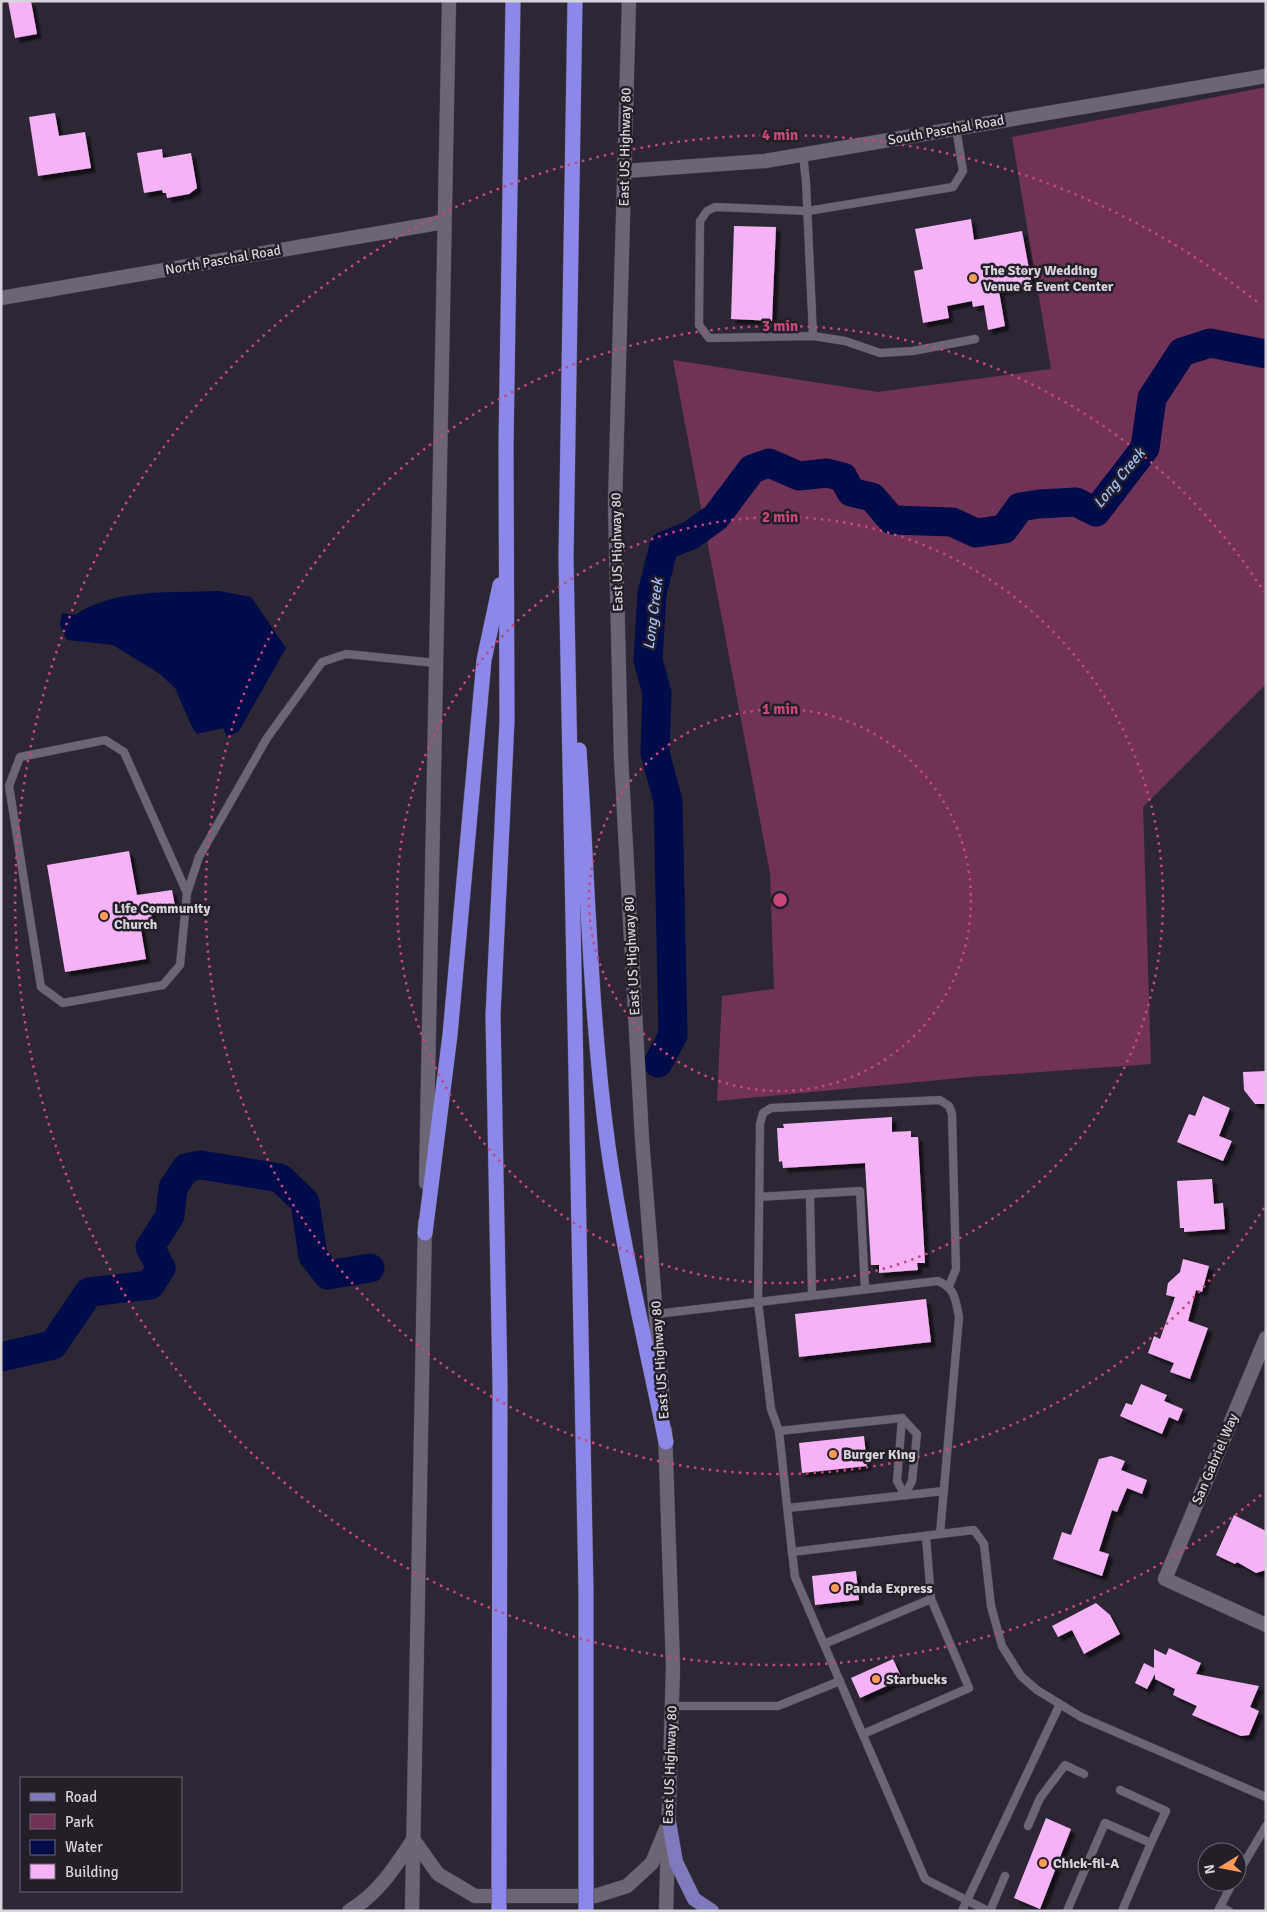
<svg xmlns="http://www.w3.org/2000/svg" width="1267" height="1912" font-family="Signika,sans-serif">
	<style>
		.green { fill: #713355 }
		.water { fill: #000b4a }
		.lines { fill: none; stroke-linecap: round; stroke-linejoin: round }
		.river { stroke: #000b4a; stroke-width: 29 }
		.building { fill: #f6b2f6; filter: url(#shadow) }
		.service-casing { stroke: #48434e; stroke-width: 9 }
		.minor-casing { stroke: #48434e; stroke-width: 15 }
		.secondary-casing { stroke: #48434e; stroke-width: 15 }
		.primary-casing { stroke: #48434e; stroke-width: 15 }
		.motorway-casing { stroke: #48434e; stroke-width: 16 }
		.service { stroke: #6c6575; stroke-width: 8 }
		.minor { stroke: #6c6575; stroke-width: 14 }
		.secondary { stroke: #6c6575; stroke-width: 14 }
		.primary { stroke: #7f7abb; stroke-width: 14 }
		.motorway { stroke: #8b88e9; stroke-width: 15 }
		.motorway-bridge-casing { stroke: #48434e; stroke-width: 16; stroke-linecap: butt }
		.motorway-bridge { stroke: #8b88e9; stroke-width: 15 }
		.ring { fill: none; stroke: #c7477b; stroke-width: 2.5; stroke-dasharray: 2.5 5 }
		.poi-dot { fill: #ff9b59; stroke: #241e2b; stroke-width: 2 }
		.labels { text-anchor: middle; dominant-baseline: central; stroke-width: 5; stroke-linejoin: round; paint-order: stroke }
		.street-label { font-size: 14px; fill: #d7d3dc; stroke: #241e2b }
		.poi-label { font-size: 14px; font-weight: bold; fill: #d7d3dc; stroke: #241e2b; text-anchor: start }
		.water-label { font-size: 15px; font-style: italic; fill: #a1c1fa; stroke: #241e2b }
		.centre { fill: #c7477b; stroke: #241e2b; stroke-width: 2.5 }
		.ring-label { font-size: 15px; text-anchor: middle; font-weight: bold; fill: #c7477b; stroke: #241e2b; stroke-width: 5; stroke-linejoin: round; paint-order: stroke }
	</style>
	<defs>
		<filter id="shadow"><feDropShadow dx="4.5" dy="4.5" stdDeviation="1" flood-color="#0009"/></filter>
	</defs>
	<rect width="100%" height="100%" fill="#2d2735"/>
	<!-- green -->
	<polygon class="green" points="1266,87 1266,684 1143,807 1151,1064 970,1077 717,1101 722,996 774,989 770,873 673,360 878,392 1051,369 1012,137"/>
	<!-- water -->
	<path class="water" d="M 219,591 L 251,597 L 286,648 L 239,731 L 227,737 L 223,728 L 197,734 L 192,727 L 175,688 L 160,674 L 113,645 L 67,640 L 60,624 L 62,613 L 75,615 C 114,588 173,593 219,591 Z"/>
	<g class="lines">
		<!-- river -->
		<g class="river">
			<polyline points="658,1063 673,1035 668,801 655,753 657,693 648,660 652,593 664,546 691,535 716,517 752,469 769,463 799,476 827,473 843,477 851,492 872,497 892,520 952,522 976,533 1004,529 1020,507 1039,504 1076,502 1096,512 1145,448 1152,398 1182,352 1210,343 1266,354"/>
			<polyline points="1,1357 53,1345 89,1292 150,1285 161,1268 150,1247 170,1216 173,1188 186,1168 201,1165 280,1178 305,1202 313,1256 328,1275 370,1268"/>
		</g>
	</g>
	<!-- building -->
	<g class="building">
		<polygon points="8,1 31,1 37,34 15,38"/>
		<polygon points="55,113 59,136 85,132 91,168 38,176 29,117"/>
		<polygon points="162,149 163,158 191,153 197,188 189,194 167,198 166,193 163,193 162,190 144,193 137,153"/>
		<polygon points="971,219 974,240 1022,231 1032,285 999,291 1005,326 988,330 984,305 973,307 972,301 947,306 949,318 923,323 914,271 923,269 915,229"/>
		<polygon points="734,226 776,227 772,321 731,319"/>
		<polygon points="129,851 137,895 172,890 175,906 151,910 152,922 140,924 146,959 65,972 47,865"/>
		<polygon points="1266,1071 1266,1104 1255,1104 1244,1090 1243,1072"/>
		<polygon points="1203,1096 1230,1108 1219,1136 1232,1141 1223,1161 1177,1142 1189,1114 1195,1116"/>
		<polygon points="892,1117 892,1132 911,1131 911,1137 918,1137 925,1263 917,1263 918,1270 879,1273 879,1265 871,1265 865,1163 783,1168 782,1161 779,1162 777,1128 784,1128 783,1124"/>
		<polygon points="1212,1179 1214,1204 1223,1203 1225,1229 1184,1232 1184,1228 1180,1228 1177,1181"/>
		<polygon points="1183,1259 1209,1266 1202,1292 1196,1290 1188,1321 1208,1328 1190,1379 1170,1372 1174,1363 1148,1353 1154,1336 1160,1339 1175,1297 1166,1295 1168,1283 1180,1272"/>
		<polygon points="926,1299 931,1342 799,1357 795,1314"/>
		<polygon points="1141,1384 1167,1395 1164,1401 1183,1409 1178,1421 1169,1417 1162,1434 1120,1416 1126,1403 1132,1405"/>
		<polygon points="864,1436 867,1466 802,1473 799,1443"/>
		<polygon points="1111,1456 1125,1461 1121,1470 1147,1480 1142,1494 1127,1488 1117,1512 1112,1510 1099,1551 1109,1554 1102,1576 1053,1559 1062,1532 1071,1535 1099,1459"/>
		<polygon points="1234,1515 1266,1531 1266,1570 1256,1573 1237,1562 1235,1564 1216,1555"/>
		<polygon points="856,1571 859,1600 815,1605 812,1576"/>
		<polygon points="1096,1603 1110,1615 1120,1634 1084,1654 1072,1630 1058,1637 1052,1626"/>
		<polygon points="1169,1648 1201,1663 1196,1674 1259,1686 1250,1707 1259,1711 1249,1735 1241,1736 1192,1715 1197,1706 1173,1695 1175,1689 1155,1679 1155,1674 1147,1689 1135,1683 1144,1663 1154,1668 1154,1649 1166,1655"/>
		<polygon points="893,1659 902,1679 860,1698 851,1678"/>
		<polygon points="1046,1818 1071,1829 1040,1909 1014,1898"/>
	</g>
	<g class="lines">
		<defs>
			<g id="service">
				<polyline points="956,128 963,171 953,187 808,211 715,207 707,211 700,221 699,325 709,338 813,336 845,341 880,353 913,351 975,339"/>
				<polyline points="803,154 806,182 813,336"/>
				<polyline points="187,893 124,752 105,740 20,757 9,786 41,987 63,1003 163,985 180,965 187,893 199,857 267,738 322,662 346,654 436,663"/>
				<polyline points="810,1195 812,1295"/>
				<polyline points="759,1197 860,1191 865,1289"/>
				<path d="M 656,1314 L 938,1281 C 956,1289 955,1299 959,1317 L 940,1534 L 974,1530 L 984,1544 L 991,1606 L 1002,1646 L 1021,1676 L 1037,1690 L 1081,1717 L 1266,1797"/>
				<polyline points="902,1418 917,1434 912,1481 905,1495"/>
				<polyline points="902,1418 897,1481 905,1495"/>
				<polyline points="779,1431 771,1409 758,1302 760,1124 763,1113 771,1108 940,1100 949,1106 952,1114 956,1269 949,1286"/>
				<polyline points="788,1508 944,1491"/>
				<polyline points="940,1534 792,1552 795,1577 925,1879 988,1911"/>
				<polyline points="792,1552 779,1431 902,1418"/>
				<polyline points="824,1644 931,1599 926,1536"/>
				<polyline points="672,1706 778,1706 840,1681"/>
				<polyline points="863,1734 969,1688 931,1599"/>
				<polyline points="1120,1790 1166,1811 1151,1843"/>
				<polyline points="1028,1826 1040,1798 1065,1765 1084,1774"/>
				<polyline points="1237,1875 1266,1826"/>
				<polyline points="1220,1907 1229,1911"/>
				<polyline points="962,1911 1060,1704"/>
				<polyline points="990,1911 1005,1876"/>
				<polyline points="1067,1911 1105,1823 1151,1843 1122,1911"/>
				<polyline points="1218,1911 1233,1882"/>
			</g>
			<g id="minor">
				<polyline points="625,171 765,161 1266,76"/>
				<polyline points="1,298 444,222"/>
				<polyline points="1266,1338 1165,1579 1266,1625"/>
			</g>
			<g id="secondary">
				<polyline points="629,1 615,504 621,757 642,1139 663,1404"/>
				<polyline points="426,1183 449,1"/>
				<polyline points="665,1430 673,1666 666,1911"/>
				<polyline points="413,1839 438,1874 475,1896 595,1896 627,1886 652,1863 666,1829"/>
				<path d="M 349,1911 C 378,1894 395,1867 413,1840"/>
				<polyline points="412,1911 425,1222"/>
			</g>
			<polyline id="primary" points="669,1822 676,1862 694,1899 712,1911"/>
			<g id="motorway">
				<polyline points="575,1 566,558 586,1592 586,1864"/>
				<path d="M 579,750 C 588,882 590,1015 608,1146 C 622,1245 646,1344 666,1442"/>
				<polyline points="425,1233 450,1035 484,660 500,585"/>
				<polyline points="499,1859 500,1384 493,1015 507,721 506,445 513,1"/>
			</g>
		</defs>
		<!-- service casing -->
		<use href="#service" class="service-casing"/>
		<!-- minor casing -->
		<use href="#minor" class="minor-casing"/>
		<!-- secondary casing -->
		<use href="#secondary" class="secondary-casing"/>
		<!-- primary casing -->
		<use href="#primary" class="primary-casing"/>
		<!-- motorway casing -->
		<use href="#motorway" class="motorway-casing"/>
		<!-- service -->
		<use href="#service" class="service"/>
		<!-- minor -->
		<use href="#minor" class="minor"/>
		<!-- secondary -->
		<use href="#secondary" class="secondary"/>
		<!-- primary -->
		<use href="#primary" class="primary"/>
		<!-- motorway -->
		<use href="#motorway" class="motorway"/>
		<defs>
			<g id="motorway-bridge">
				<polyline points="499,1911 499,1859"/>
				<polyline points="586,1911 586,1864"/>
			</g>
		</defs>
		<!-- motorway-bridge casing -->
		<use href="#motorway-bridge" class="motorway-bridge-casing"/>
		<!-- motorway-bridge -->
		<use href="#motorway-bridge" class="motorway-bridge"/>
	</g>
	<!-- distance rings -->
	<g class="ring">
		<circle cx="780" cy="900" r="191"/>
		<circle cx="780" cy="900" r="383"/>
		<path d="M1264 1208A574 574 0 1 1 1264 592"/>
		<path d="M1261 1495A765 765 0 1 1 1261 305"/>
	</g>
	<!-- markers -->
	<g class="poi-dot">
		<circle cx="973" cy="278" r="5"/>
		<circle cx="104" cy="916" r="5"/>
		<circle cx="833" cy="1454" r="5"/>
		<circle cx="835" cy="1588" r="5"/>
		<circle cx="876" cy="1679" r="5"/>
		<circle cx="1043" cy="1863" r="5"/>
	</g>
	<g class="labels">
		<!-- street labels -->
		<g class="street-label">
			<text transform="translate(946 130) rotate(-10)">South Paschal Road</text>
			<text transform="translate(625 147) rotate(-89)">East US Highway 80</text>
			<text transform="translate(223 260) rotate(-10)">North Paschal Road</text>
			<text transform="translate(617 552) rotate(-91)">East US Highway 80</text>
			<text transform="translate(632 956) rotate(-93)">East US Highway 80</text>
			<text transform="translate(660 1360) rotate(-94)">East US Highway 80</text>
			<text transform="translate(1215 1459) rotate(-67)">San Gabriel Way</text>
			<text transform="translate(670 1765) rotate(-88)">East US Highway 80</text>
		</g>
		<!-- poi labels -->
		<g class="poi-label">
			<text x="983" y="270">The Story Wedding<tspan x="983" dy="16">Venue &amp; Event Center</tspan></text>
			<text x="114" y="908">Life Community<tspan x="114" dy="16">Church</tspan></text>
			<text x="843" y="1454">Burger King</text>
			<text x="845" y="1588">Panda Express</text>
			<text x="886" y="1679">Starbucks</text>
			<text x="1053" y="1863">Chick-fil-A</text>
		</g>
		<!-- water labels -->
		<g class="water-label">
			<text transform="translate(1119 478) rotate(-51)">Long Creek</text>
			<text transform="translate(653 614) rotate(-83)">Long Creek</text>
		</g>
	</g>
	<circle cx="780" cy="900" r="8" class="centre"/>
	<g class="ring-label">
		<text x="780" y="140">4 min</text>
		<text x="780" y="331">3 min</text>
		<text x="780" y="522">2 min</text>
		<text x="780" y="714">1 min</text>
	</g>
	<!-- border -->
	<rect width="1267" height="1912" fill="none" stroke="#d7d3dc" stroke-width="5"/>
	<!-- legend -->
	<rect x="20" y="1777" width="162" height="115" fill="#241e2b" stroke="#6c6672"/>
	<rect x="30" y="1793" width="25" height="8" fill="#7f7abb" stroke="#6c6672"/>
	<text x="65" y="1802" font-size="15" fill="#d7d3dc">Road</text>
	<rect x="30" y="1814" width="25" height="15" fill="#713355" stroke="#6c6672"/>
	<text x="65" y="1827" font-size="15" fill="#d7d3dc">Park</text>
	<rect x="30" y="1840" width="25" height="15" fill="#000b4a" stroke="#6c6672"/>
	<text x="65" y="1852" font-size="15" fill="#d7d3dc">Water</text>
	<rect x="30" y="1864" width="25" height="15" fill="#f6b2f6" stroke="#6c6672"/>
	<text x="65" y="1877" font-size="15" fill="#d7d3dc">Building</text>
	<!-- north arrow -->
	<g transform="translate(1222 1867) rotate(260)"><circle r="24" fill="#241e2b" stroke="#6c6672"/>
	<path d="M0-4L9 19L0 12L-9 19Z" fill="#ff9b59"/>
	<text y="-8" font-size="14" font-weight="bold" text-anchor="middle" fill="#d7d3dc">N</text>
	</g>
</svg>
